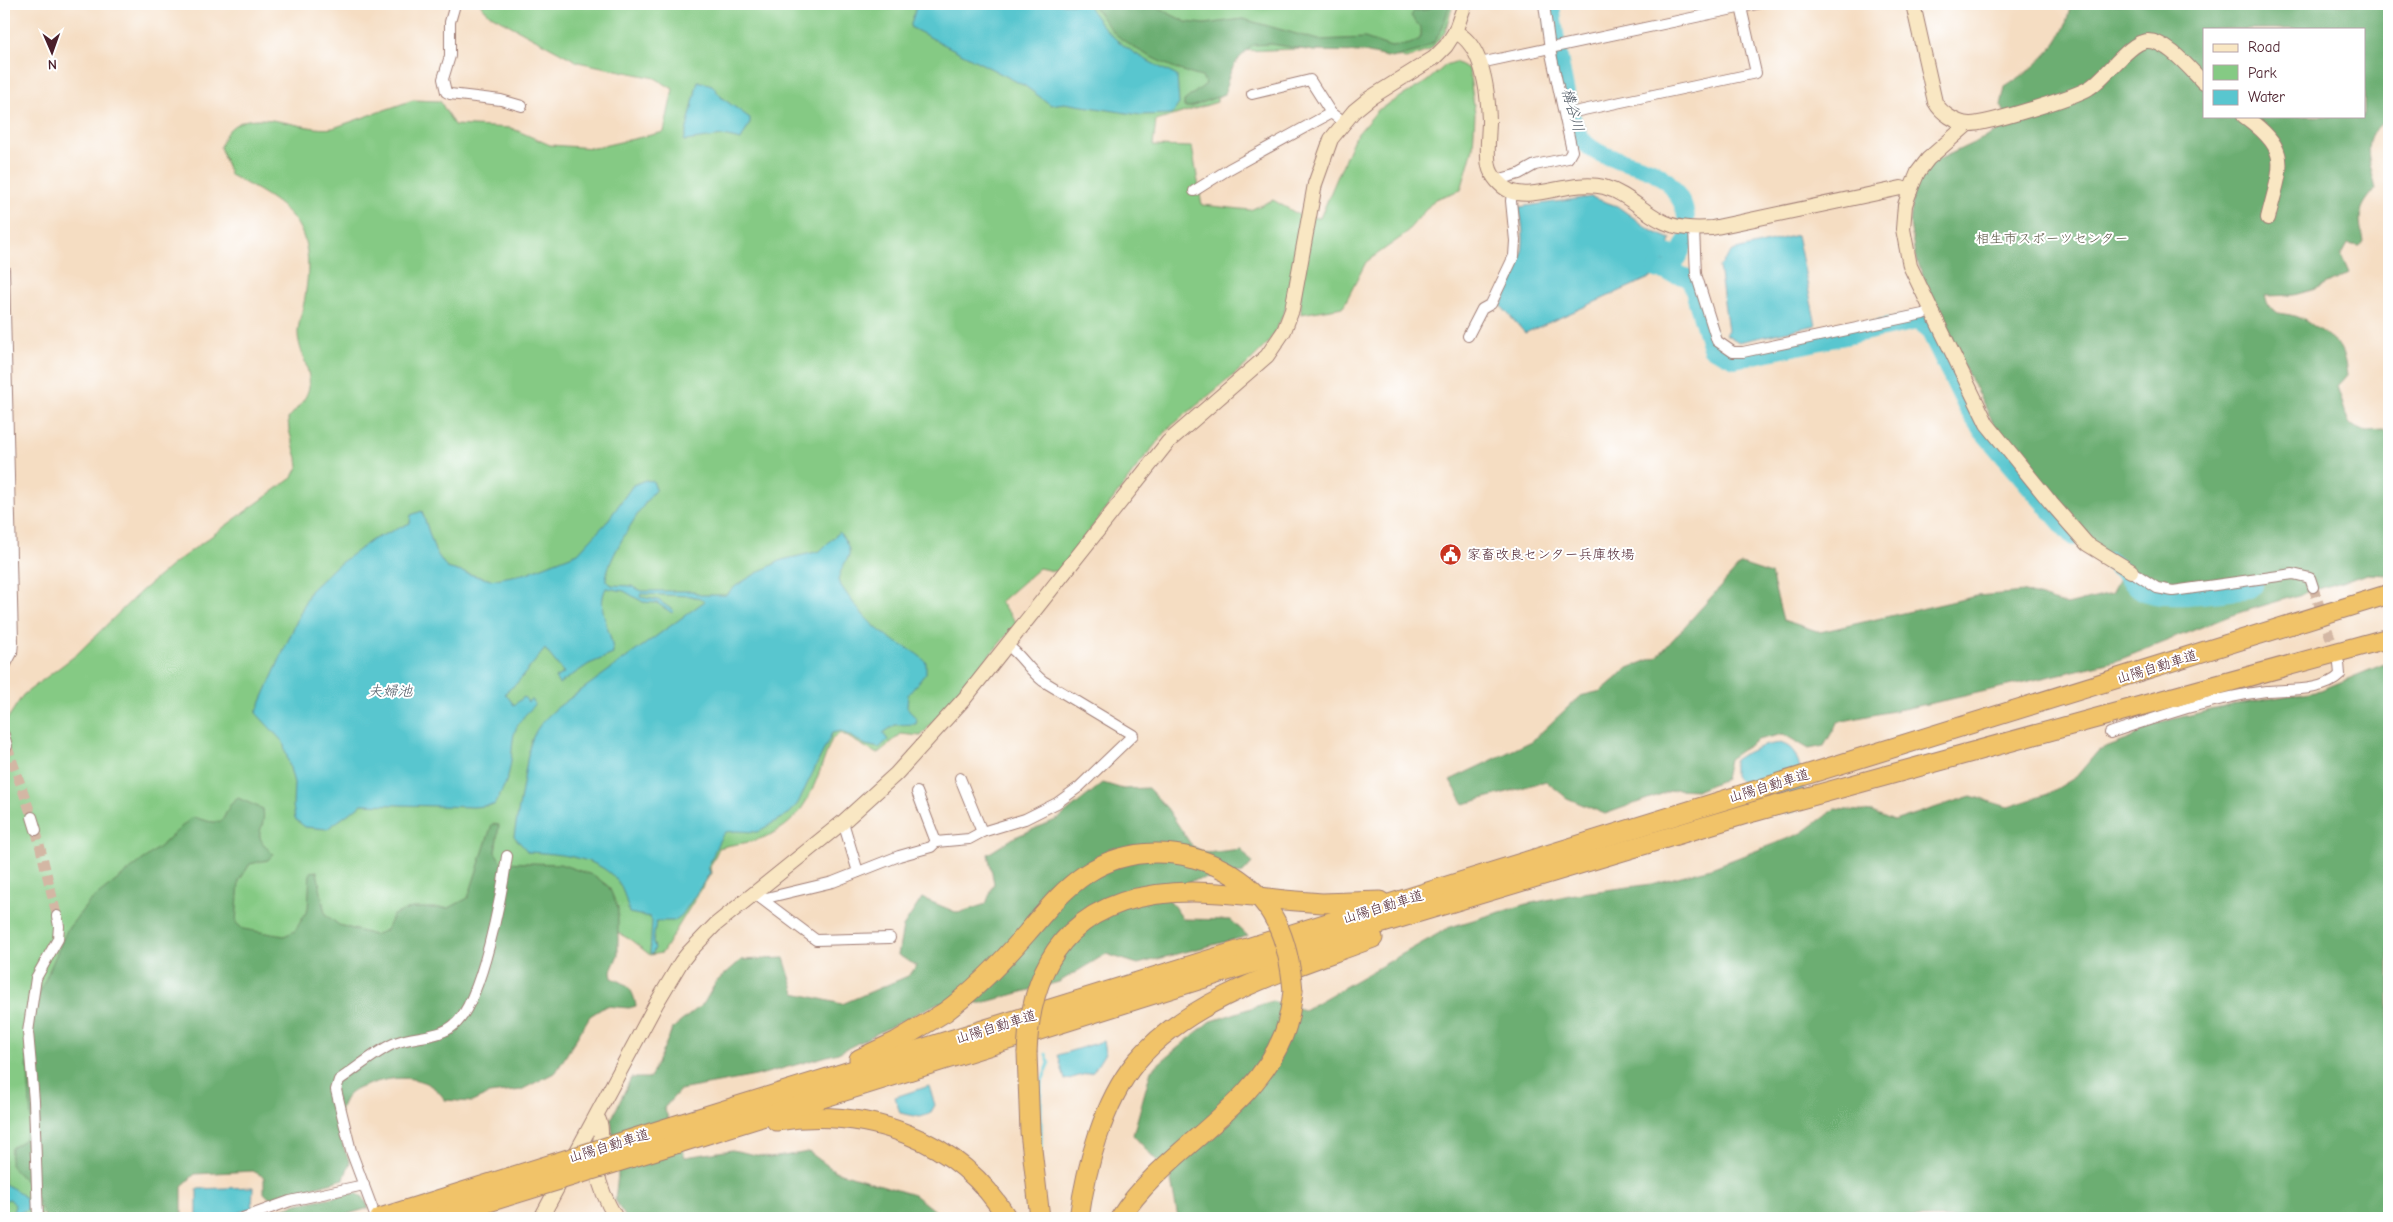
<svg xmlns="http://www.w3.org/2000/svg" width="2393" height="1222" font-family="'Comic Neue','Klee One',sans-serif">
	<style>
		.green { fill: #85ca84; stroke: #687458 }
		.forest { fill: #6cae72; stroke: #5b664e; fill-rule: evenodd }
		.water { fill: #59c6cf; stroke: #52727d }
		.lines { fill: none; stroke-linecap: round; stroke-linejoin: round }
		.stream { stroke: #59c6cf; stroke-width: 3 }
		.river { stroke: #59c6cf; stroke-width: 18 }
		.street-tunnel { stroke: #d3b7a4; stroke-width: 10; stroke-dasharray: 10 5; stroke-linecap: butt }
		.street-casing { stroke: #a07e76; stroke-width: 12 }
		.secondary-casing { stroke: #a07e76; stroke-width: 16 }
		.highway-casing { stroke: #a07e76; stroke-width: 21 }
		.street { stroke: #fff; stroke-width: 10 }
		.secondary { stroke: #f9e7c3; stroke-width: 14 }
		.highway { stroke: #f1c369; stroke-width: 19 }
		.highway-bridge-casing { stroke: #a07e76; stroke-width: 21; stroke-linecap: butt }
		.highway-bridge { stroke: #f1c369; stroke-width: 19 }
		.labels { text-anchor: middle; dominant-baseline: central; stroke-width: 4; stroke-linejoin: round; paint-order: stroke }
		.park-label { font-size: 14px; fill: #5f5b4a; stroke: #fff }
		.poi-label { font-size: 14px; fill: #4a1f2b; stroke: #fff; text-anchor: start }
		.street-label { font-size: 14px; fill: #4a1f2b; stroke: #fff }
		.water-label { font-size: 15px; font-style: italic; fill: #4f5964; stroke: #fff }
	</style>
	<rect width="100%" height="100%" fill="#fff"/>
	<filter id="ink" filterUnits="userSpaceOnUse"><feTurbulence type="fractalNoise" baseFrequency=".02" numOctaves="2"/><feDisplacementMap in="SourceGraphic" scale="10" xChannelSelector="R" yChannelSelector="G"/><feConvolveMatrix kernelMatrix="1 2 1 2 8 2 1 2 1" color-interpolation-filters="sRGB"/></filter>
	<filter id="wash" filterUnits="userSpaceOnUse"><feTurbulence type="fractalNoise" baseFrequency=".0096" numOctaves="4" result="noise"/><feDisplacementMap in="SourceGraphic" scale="20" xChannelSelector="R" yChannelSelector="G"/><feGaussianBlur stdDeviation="1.12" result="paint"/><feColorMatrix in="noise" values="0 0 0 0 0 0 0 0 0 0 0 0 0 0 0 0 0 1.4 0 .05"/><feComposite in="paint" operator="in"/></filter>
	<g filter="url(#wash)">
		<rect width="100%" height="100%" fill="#f5ddc2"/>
		<!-- green -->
		<path class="green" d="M 480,4 L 876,4 L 884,8 L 896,4 L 1453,4 L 1445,32 L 1430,50 L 1406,59 L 1362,47 L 1237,51 L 1217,73 L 1217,102 L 1156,121 L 1153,146 L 1192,147 L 1202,205 L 1250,210 L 1273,200 L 1301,216 L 1320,218 L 1354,138 L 1378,110 L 1426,82 L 1446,65 L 1455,62 L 1469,69 L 1475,114 L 1473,148 L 1461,190 L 1435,199 L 1403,236 L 1366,262 L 1343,307 L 1301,314 L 1301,291 L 1288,301 L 1280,322 L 1268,343 L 1246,365 L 1169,428 L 1145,457 L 1058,572 L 1039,568 L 1000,602 L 1017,623 L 921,736 L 901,734 L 877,754 L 841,733 L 832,739 C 813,785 808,826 753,841 C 742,844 731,844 719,848 L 710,867 L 711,873 L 662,953 L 650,955 L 631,940 L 618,933 L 36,1218 L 4,1218 L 4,724 L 23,695 L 76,655 L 139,593 L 173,564 L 293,477 L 299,465 L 289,430 L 288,419 C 294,411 305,401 308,391 C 314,372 297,351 298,331 C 299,318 305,304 306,290 C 316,220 285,204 230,175 L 220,147 C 222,142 225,134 229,130 C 254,104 302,133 333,128 L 413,100 L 440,101 L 454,125 L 511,128 L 550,145 L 594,148 L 664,132 L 673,89 L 655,78 L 578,62 L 489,14 Z"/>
		<!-- forest -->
		<g class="forest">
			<path d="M 1092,4 L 1150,4 L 1186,22 L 1205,24 L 1243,19 L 1318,40 L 1365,38 L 1391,47 L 1410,44 L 1420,39 L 1420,27 L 1411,16 L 1414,11 L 1425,10 L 1432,7 L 1432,4 L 1450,4 L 1442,29 L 1433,43 L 1419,51 L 1392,58 L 1364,52 L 1313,51 L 1271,44 L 1253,45 C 1234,62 1229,69 1225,94 L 1191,107 L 1184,107 L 1184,101 L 1206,84 L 1202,77 C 1179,72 1137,52 1119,37 C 1109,29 1100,14 1092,4 Z"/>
			<path d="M 2070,4 L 2389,4 L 2389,121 C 2357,132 2370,163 2376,189 C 2358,208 2358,216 2363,241 L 2360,246 L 2347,244 L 2341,255 L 2349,273 L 2319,288 L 2294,295 L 2265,296 C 2272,319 2279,310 2297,317 C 2303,319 2309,323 2314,327 C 2337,341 2344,347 2347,375 L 2337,386 L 2349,424 L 2366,432 L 2384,431 L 2389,438 L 2389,575 L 2368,574 L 2232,615 L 2116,661 L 1947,700 L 1838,722 L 1824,746 L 1809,749 L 1783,734 L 1757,740 L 1729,759 L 1725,779 L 1698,790 L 1676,789 L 1605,814 L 1567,798 L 1546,781 L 1464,804 L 1450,780 L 1532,741 L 1580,696 L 1601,691 L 1628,668 L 1657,657 L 1741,564 L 1771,574 L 1783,620 L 1820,632 L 1977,596 L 2025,592 L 2067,605 L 2111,594 L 2119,579 L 1995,426 L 1948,336 L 1915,256 L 1910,223 L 1914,189 L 1927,165 L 2005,128 L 2008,119 L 2001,105 L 2005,87 C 2036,67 2067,43 2070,4 ZM 2204,29 L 2364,29 L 2364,116 L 2204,116 Z"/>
			<polygon points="2389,662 2389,1218 1178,1218 1170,1175 1133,1135 1151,1070 1209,1022 1272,1001 1304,1010 1450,927 1527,904 1575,894 1652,884 1711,868 1802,833 1835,809 1872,812 1894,821 1971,796 2008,807 2048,794 2076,777 2098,751 2132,738 2148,725 2232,705 2321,690"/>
			<polygon points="1103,783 1123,789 1148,788 1167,808 1192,846 1206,853 1241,849 1252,863 1243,873 1194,880 1164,892 1183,919 1231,920 1248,936 1138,964 1106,954 1059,982 982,1003 938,1003 838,1053 756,1076 680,1090 664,1108 685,1157 732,1150 770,1158 809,1152 835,1171 914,1195 944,1218 626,1218 615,1200 618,1175 611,1120 631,1078 650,1078 673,1028 704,1003 716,982 741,960 784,958 795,993 842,1004 908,976 917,966 898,955 903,927 922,898 958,913 986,904 994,883 988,854 1015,837 1058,819"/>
			<path d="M 238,798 L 263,809 C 267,833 248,831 273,854 L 268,860 L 250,864 L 239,881 L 236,923 L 243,929 L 284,936 L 295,931 L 308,909 L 310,872 L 317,871 L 325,914 L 339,925 L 374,935 L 386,930 L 393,915 L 412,908 L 449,908 L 468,898 L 492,824 L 499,825 L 495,852 L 501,862 L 560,864 L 595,876 L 609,887 L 618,908 L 618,955 L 611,971 L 612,978 C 628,984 633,989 636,1006 L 629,1008 L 606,1006 L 590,1016 L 556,1072 L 521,1090 L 489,1094 L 472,1102 L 445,1100 C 428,1074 397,1075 370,1084 C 359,1088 348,1091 343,1103 C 334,1122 341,1144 350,1162 L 344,1179 L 270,1199 L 264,1193 L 264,1177 L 253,1171 L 195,1174 L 182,1186 L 182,1218 L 46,1218 L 29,1185 L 10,1165 L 11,1148 L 24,1140 L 31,1120 L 26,1036 L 36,1001 L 67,930 L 89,902 L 163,844 L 192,817 C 203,819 210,824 222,821 L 230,805 Z"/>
			<polygon points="356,1193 363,1197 369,1208 334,1218 255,1218 296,1204"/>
		</g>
		<!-- water -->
		<g class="water">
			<path d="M 917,4 L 1087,4 C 1111,44 1138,56 1177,76 L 1179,104 L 1172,114 L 1140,115 L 1064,103 L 1051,105 L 1025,86 L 910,27 Z"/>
			<polygon points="698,81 712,85 722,98 750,118 750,123 741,140 723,136 684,141"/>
			<path d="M 1591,197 L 1617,206 L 1652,231 L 1671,239 L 1665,262 L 1659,262 L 1654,276 L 1525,333 L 1501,306 C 1520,267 1529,251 1519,207 Z"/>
			<polygon points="1797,235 1816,325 1739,342 1725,334 1728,330 1719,267 1732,251"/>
			<path d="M 645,480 L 653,481 L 656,489 C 643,504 604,563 606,581 L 612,585 L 631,586 L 642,591 L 692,591 L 700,595 L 726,595 L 737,585 L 757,573 L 782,560 L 820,551 L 839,532 C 860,559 843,555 838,581 C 851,601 867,623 887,636 C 900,646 914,649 926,662 L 926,673 L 908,695 L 907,707 L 917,720 L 916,724 L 895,725 L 883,733 L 888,740 L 879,748 L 866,745 L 841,731 L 832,733 L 798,803 L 790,813 L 757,832 L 736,831 L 725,832 C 716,843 714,855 708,867 L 710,873 L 682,915 L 674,921 L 656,921 L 653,942 L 655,948 L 652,954 L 650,953 L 652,921 L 650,917 L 629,913 C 627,905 625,894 621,887 C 605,856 558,854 528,852 L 514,836 L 529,749 C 534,729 543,720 558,707 L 705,601 L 692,596 L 641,594 L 640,597 L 658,600 L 674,611 L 672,613 L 657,603 L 643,602 L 624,591 L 606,588 C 595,610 613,632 613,654 L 589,664 L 559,684 L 555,678 L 564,673 L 545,649 L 517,683 L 505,693 L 514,705 L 524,697 L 528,702 L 531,699 L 535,705 C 504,733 517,742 508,776 C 505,786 499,796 494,805 L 474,807 L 362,804 L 327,829 L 305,827 L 295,819 L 293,806 L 294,783 L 283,742 L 256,713 L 310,591 L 335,567 L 372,540 L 410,523 L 411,515 L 422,511 L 435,551 L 447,568 L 491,580 L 527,573 L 578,553 L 606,523 L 633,485 Z"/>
			<path d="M 1780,743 C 1786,745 1791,747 1795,754 C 1802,768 1813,820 1784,812 C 1765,807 1749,787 1734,776 L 1734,760 C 1748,750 1763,745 1780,743 Z"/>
			<polygon points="1103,1041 1105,1053 1093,1072 1065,1080 1058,1055"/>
			<polygon points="929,1086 935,1105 930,1114 920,1117 900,1113 895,1097"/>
			<path d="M 4,1184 C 17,1190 25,1194 30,1208 L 15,1215 L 13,1213 L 15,1205 L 10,1199 L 4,1200 Z"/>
			<polygon points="253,1187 252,1208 223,1218 197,1218 197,1189"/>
		</g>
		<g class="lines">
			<!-- stream -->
			<polyline class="stream" points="1041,1148 1041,1084 1049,1063 1046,1054"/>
			<!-- river -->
			<g class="river">
				<path d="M 1551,4 C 1554,29 1568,124 1582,140 C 1609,170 1655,154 1678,196 C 1683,203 1685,208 1686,217"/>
				<polyline points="1668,253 1677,259 1686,241"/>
				<polyline points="1656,269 1690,278 1711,348 1735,359 1917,321 1929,330 1967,408 1983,432 2073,537"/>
				<path d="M 2109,561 C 2124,569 2130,585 2144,592 C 2164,602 2226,592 2250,590 L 2254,586"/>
			</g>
		</g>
	</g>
	<g filter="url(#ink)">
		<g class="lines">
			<!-- street-tunnel -->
			<g class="street-tunnel">
				<polyline points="2313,587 2337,657"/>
				<polyline points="7,746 32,817"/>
				<polyline points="36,830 57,916"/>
			</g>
			<defs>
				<g id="street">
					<polyline points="453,4 454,8 450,22 450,56 443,79 446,92 450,94 501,100 522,106"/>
					<polyline points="1480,63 1757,4"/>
					<polyline points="1252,94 1310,80 1331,113"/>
					<polyline points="1565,114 1756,73 1741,7"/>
					<polyline points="1499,183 1504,178 1519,174 1535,165 1568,158 1572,151 1550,49 1544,4"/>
					<polyline points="1194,191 1229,169 1331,113 1343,122"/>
					<polyline points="1694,229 1696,274 1717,341 1733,352 1743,352 1923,314 1930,310"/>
					<polyline points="4,269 13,642 12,653 4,668"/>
					<polyline points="1468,336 1482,309 1491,304 1514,256 1515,241 1511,201 1512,192"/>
					<polyline points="2131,571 2157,588 2173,591 2293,574 2310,578 2313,587"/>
					<path d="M 2110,733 C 2161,716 2212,698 2266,691 C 2288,689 2323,692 2340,675 L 2339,663"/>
					<polyline points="4,735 7,746"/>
					<polyline points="960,778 982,832"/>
					<polyline points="917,792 936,842"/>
					<polyline points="32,817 36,830"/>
					<polyline points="843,822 858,872"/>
					<polyline points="759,897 816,940 890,938"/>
					<path d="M 762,899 L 833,882 L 899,856 L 931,847 L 936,842 L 969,839 L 982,832 L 1025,819 L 1057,803 L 1079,787 L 1133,735 L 1043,681 C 1029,670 1021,655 1007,645"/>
					<polyline points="38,1218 34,1101 28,1032 36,978 58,939 59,926 57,916"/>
					<polyline points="243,1218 290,1201 364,1185"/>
					<path d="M 376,1218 L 351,1151 L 336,1090 L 339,1080 C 357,1068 374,1053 393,1044 C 412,1035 438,1039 454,1025 C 482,1003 502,892 507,856"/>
				</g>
				<g id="secondary">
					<path d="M 1913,4 L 1935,102 C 1941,113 1956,123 1969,124 C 1984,125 2075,97 2089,88 C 2105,79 2130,41 2147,41 C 2167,40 2191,70 2204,83"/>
					<path d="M 1455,32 C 1483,44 1488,93 1489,120 C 1489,135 1486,151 1489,166 C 1491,176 1501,187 1510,191 C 1534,201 1573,179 1604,187 C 1626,193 1641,210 1660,220 C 1676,229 1694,229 1712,228 L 1901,188 L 1910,191"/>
					<path d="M 2244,116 C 2293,151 2281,165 2268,218"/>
					<polyline points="1968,124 1928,159 1918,172 1910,191 1905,205 1903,229 1910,266 1987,424 2051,503 2087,544 2131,571"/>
					<path d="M 597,1117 C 607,1130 595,1155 597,1171 C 600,1189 607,1203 616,1218"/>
					<polyline points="541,1218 656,1004 681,962 689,952 715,925 843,822 896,774 965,698 1168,442 1267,356 1284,331 1292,310 1315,184 1331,139 1354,111 1370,98 1434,58 1446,46 1455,32 1465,4"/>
				</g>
				<g id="highway">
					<polyline points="1284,900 1322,903 1380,901"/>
					<polyline points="1027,1053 1030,1132 1040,1218"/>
					<polyline points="859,1059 897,1041 945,1012"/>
					<path d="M 776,1121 C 866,1107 959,1138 1007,1218"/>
					<polyline points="673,1126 2386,595"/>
					<polyline points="679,1143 1323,941 1753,812 2389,638"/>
					<path d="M 1079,1218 C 1086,1168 1103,1102 1136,1062 C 1191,996 1294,968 1373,938"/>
					<path d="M 1120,1218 C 1163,1150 1253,1111 1283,1036 C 1289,1022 1291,1007 1293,991"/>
				</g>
			</defs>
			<!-- street casing -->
			<use href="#street" class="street-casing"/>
			<!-- secondary casing -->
			<use href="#secondary" class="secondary-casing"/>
			<!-- highway casing -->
			<use href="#highway" class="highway-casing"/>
			<!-- street -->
			<use href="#street" class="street"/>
			<!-- secondary -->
			<use href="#secondary" class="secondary"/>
			<!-- highway -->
			<use href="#highway" class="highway"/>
			<defs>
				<g id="highway-bridge">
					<path d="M 945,1012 C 976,989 1002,962 1027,933 C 1045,912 1062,890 1086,874 C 1128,846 1182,847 1226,871 C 1274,897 1289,941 1293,991"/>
					<path d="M 1027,1053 C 1031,946 1086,892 1193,892 C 1224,892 1254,896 1284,900"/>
					<polyline points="380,1218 673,1126"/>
					<polyline points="437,1218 679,1143"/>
				</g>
			</defs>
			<!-- highway-bridge casing -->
			<use href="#highway-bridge" class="highway-bridge-casing"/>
			<!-- highway-bridge -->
			<use href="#highway-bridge" class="highway-bridge"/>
		</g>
	</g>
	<!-- icons -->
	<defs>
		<symbol id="civic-disc" viewBox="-11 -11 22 22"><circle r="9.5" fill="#c8321e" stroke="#fff"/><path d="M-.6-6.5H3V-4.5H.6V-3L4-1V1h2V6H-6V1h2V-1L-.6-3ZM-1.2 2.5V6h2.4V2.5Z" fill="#fff"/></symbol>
	</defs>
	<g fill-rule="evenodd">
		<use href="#civic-disc" x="1438" y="542" width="25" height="25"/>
	</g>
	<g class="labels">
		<!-- park labels -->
		<g class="park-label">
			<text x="2052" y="238">相生市スポーツセンター</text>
		</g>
		<!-- poi labels -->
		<g class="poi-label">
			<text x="1467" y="554">家畜改良センター兵庫牧場</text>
		</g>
		<!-- street labels -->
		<g class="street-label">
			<text transform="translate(2157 667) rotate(-17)">山陽自動車道</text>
			<text transform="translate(1769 786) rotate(-17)">山陽自動車道</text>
			<text transform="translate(1383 907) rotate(-17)">山陽自動車道</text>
			<text transform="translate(996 1027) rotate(-17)">山陽自動車道</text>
			<text transform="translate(609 1146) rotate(-17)">山陽自動車道</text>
		</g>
		<!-- water labels -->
		<g class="water-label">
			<text transform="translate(1573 110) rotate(74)">構谷川</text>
			<text x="390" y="691">夫婦池</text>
		</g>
	</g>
	<!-- margin -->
	<rect width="2393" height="1222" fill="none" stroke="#fff" stroke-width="20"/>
	<!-- legend -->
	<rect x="2203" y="28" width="162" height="90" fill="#ffffff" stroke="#b7a5aa"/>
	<rect x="2213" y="44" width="25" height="8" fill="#f9e7c3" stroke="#b7a5aa"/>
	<text x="2248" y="52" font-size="15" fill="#4a1f2b">Road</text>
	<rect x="2213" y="65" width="25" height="15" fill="#85ca84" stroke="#b7a5aa"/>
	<text x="2248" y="78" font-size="15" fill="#4a1f2b">Park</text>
	<rect x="2213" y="90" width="25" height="15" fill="#59c6cf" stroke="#b7a5aa"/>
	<text x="2248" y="102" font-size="15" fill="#4a1f2b">Water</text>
	<!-- north arrow -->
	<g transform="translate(52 52) rotate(178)" stroke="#ffffff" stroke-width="4" paint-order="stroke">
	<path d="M0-4L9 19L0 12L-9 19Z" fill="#4a1f2b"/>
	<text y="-8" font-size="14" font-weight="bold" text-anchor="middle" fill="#4a1f2b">N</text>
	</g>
</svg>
